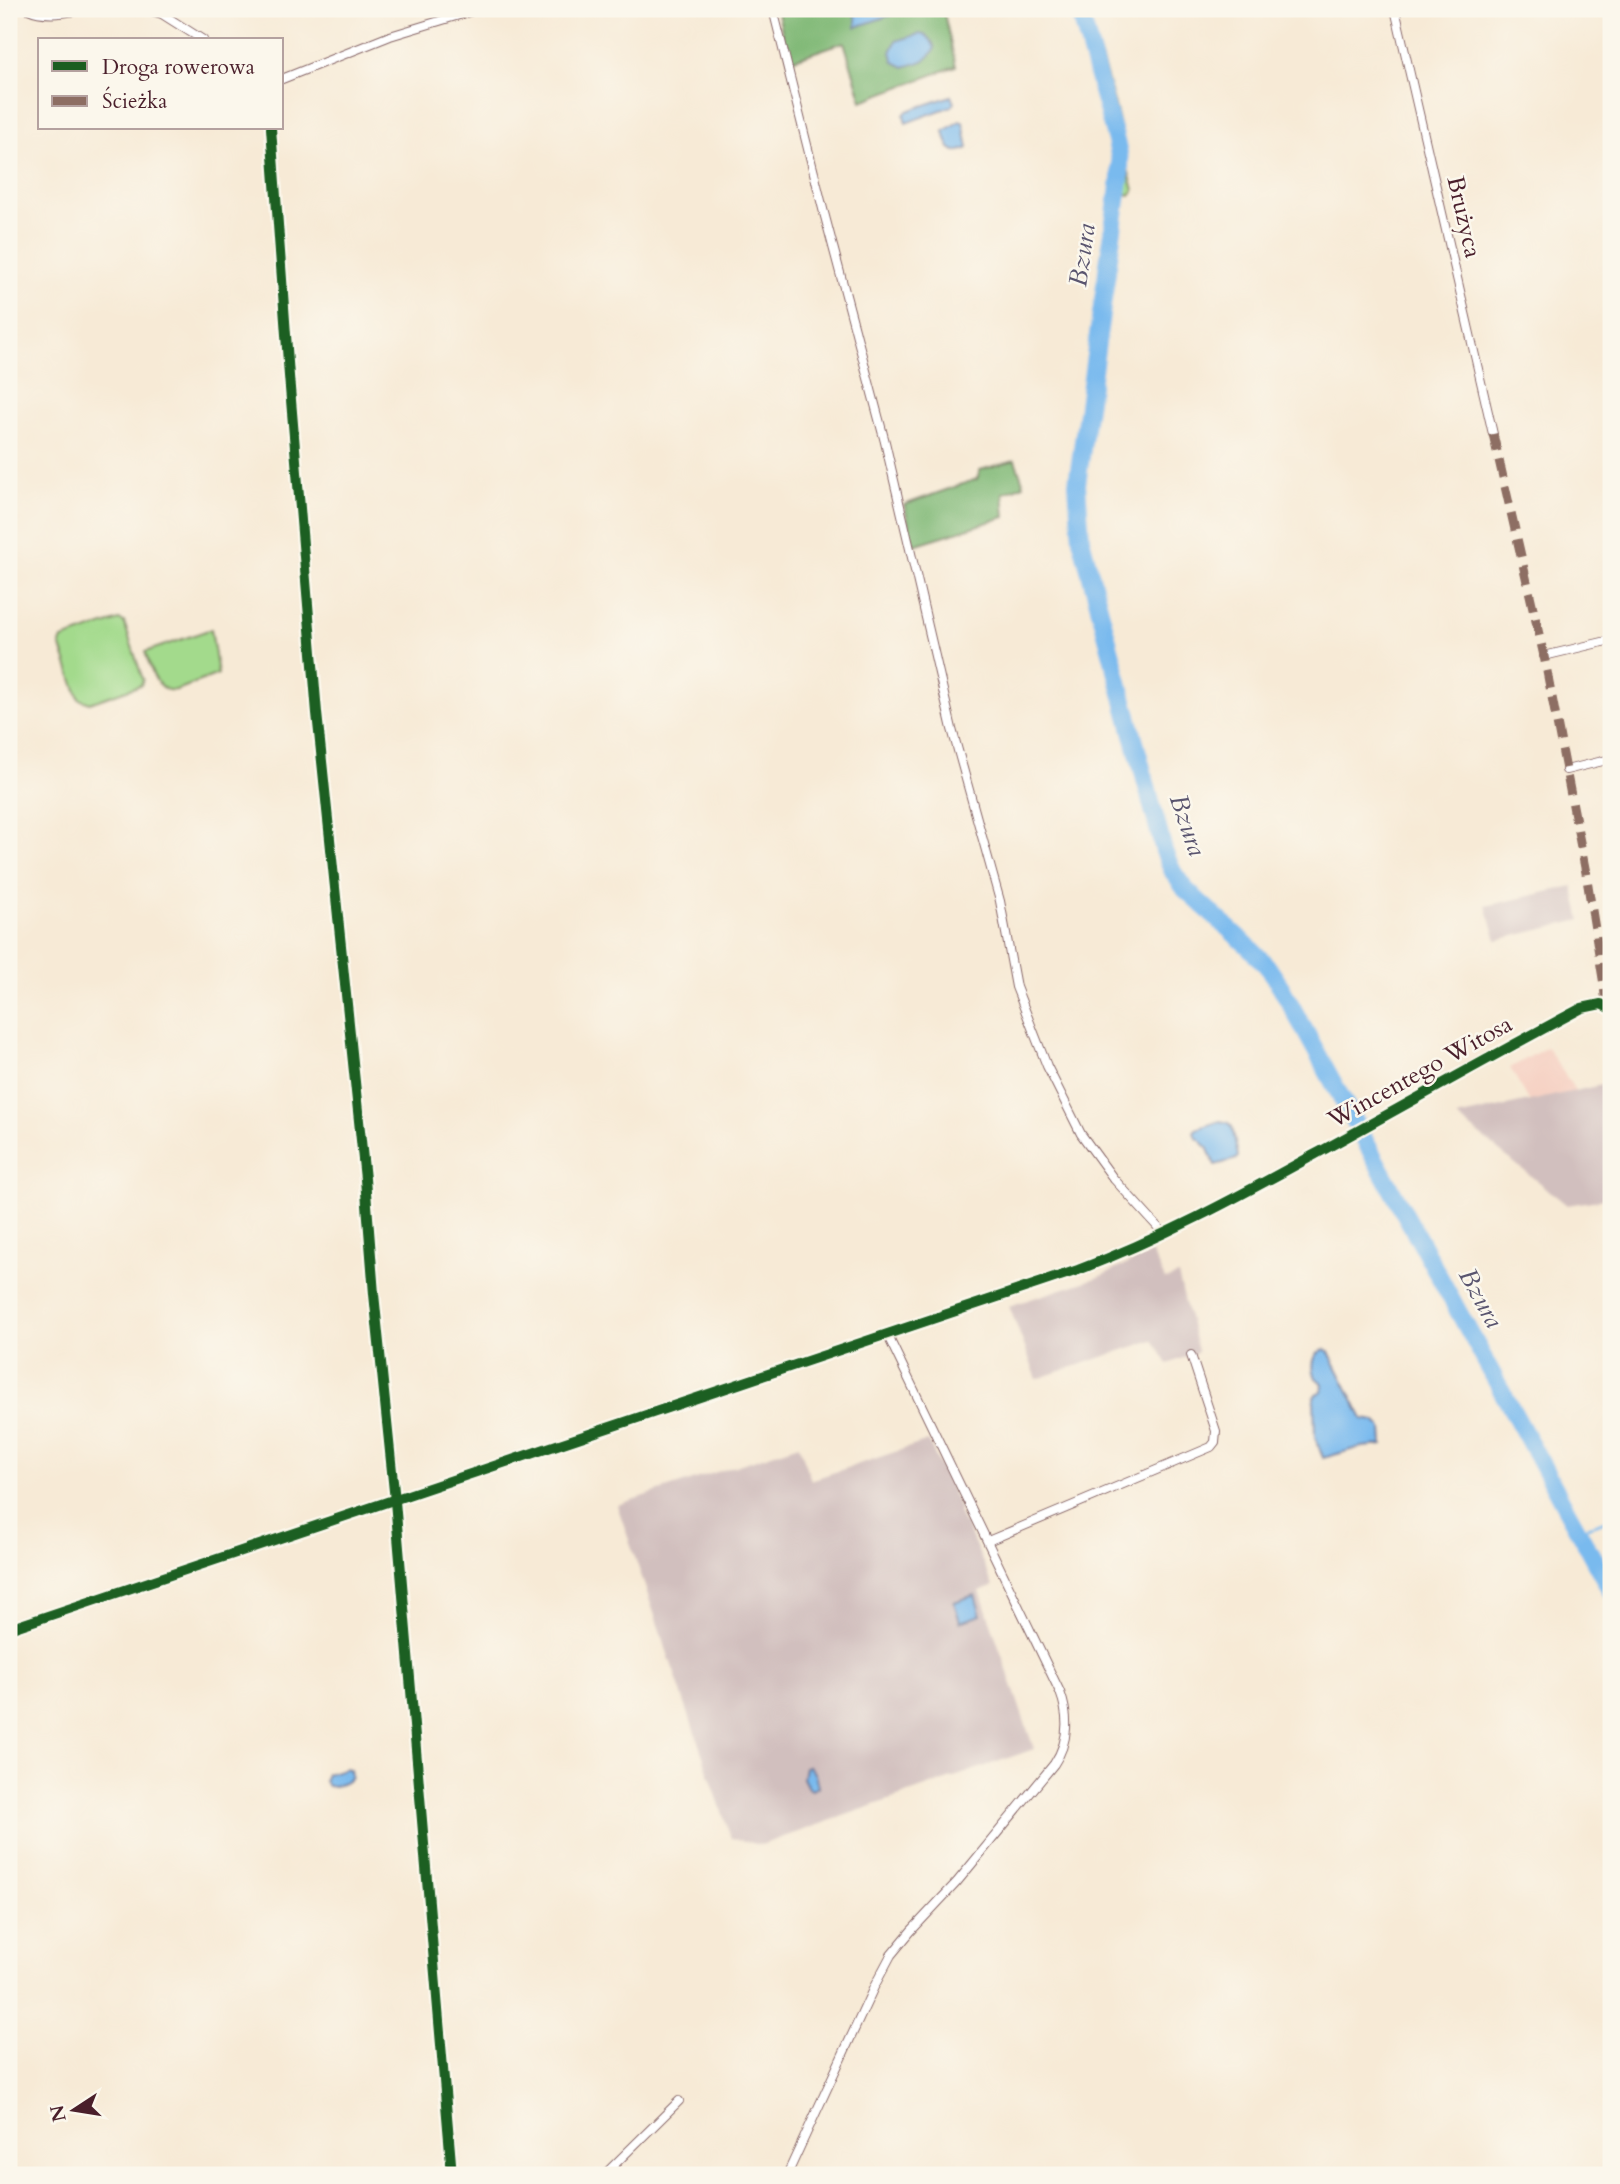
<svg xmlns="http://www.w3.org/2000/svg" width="1620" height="2184" font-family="Cardo,serif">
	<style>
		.built { fill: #f6d2c4 }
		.industrial { fill: #d1bfbe }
		.green { fill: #a3da8c; stroke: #767c5c; stroke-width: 2 }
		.forest { fill: #82ba78; stroke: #666c52; stroke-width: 2 }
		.water { fill: #79baee; stroke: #626c8c; stroke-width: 2 }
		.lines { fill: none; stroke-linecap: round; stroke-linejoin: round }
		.stream { stroke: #79baee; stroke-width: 2.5 }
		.river { stroke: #79baee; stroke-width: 18 }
		.street-casing { stroke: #876667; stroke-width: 10 }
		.secondary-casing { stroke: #876667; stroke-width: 13 }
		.street { stroke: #fff; stroke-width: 8 }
		.secondary { stroke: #f7e8c3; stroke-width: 10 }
		.quiet { stroke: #8d6e63; stroke-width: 9; stroke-dasharray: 18 9; stroke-linecap: butt }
		.cycleway-casing { stroke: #fbf7ec; stroke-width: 15 }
		.cycleway { stroke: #1b5e20; stroke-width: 10 }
		.labels { text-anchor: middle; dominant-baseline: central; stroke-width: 5; stroke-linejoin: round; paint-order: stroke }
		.street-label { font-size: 24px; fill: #4a1f2b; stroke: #fbf7ec }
		.water-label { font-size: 26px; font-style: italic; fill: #5a556f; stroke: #fbf7ec }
	</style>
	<rect width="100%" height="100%" fill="#fbf7ec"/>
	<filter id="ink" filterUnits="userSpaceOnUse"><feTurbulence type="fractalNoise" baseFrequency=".0143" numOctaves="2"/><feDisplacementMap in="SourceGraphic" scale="14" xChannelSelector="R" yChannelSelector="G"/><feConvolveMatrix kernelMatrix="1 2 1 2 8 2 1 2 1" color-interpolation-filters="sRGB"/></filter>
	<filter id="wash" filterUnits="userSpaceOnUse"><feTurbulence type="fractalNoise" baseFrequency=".00686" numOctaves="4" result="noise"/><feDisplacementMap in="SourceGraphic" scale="28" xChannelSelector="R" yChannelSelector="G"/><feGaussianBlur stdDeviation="1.57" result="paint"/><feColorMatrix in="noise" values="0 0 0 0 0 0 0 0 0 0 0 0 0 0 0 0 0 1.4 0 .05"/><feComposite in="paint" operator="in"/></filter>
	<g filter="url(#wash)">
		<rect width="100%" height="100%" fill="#f7ead6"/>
		<!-- built -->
		<polygon class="built" points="1547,1047 1576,1092 1530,1102 1510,1068"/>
		<!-- industrial -->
		<g class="industrial">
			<polygon points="1573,886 1581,920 1497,940 1486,906"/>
			<polygon points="1611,1083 1611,1131 1609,1132 1611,1139 1611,1198 1567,1205 1457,1117"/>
			<polygon points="1152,1253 1165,1280 1178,1275 1198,1352 1168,1364 1153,1340 1037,1379 1009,1306 1096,1278"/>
			<polygon points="928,1441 960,1508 958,1512 963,1523 966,1524 993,1586 980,1591 1034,1749 761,1845 731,1838 617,1505 799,1445 811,1480"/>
		</g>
		<!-- green -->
		<g class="green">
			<path d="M 1079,9 L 1086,9 C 1101,60 1120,111 1127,164 C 1128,173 1132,181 1134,190 L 1130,195 L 1118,191 L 1120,160 L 1116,141 Z"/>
			<polygon points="119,620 124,622 143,680 141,685 90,703 79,699 60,644 62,639"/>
			<path d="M 211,629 L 218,674 L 177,690 C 155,694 151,668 145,652 Z"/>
		</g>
		<!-- forest -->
		<g class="forest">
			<polygon points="777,9 943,9 956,66 862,101 844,42 789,61"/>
			<polygon points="1015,460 1024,485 1003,493 1005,517 914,545 904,505 977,479 980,470"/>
		</g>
		<!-- water -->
		<g class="water">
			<polygon points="852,9 896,9 897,13 856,27 856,19"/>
			<path d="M 919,34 C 929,35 931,39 935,48 C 930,61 917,63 904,67 L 894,62 L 891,52 L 896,41 Z"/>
			<polygon points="951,96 954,103 952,106 906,123 904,115 907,111"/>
			<path d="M 960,121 L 963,122 L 968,148 C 951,157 947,146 944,131 Z"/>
			<polygon points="1220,1121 1229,1123 1232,1127 1238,1156 1237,1159 1215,1165 1207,1147 1199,1139 1196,1138 1194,1132 1196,1129"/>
			<path d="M 1325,1349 L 1329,1352 L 1363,1419 L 1375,1421 L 1382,1428 L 1383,1445 L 1362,1447 L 1323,1458 L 1315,1437 L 1314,1398 L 1316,1394 L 1322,1391 L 1323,1384 L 1316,1378 C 1311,1367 1312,1354 1325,1349 Z"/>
			<polygon points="975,1595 981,1615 960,1622 954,1602"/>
			<polygon points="808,1766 815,1774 818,1787 812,1790 808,1788 803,1778 805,1767"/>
			<path d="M 346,1768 L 350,1770 L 351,1776 C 348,1783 336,1787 328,1786 L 324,1781 L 327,1774 Z"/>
		</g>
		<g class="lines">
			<!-- stream -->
			<polyline class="stream" points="1578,1530 1611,1519"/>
			<!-- river -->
			<polyline class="river" points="1079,9 1116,141 1120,160 1120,179 1077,484 1081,539 1164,851 1173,872 1185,889 1249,947 1267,966 1281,987 1611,1591"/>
		</g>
	</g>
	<g filter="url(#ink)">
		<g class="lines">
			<defs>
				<g id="street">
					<path d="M 28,9 C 47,18 72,11 93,9"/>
					<polyline points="145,9 162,14 203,40"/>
					<polyline points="773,9 823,209 885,442 952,729 1000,901 1016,987 1047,1066 1081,1134 1113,1178 1165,1235"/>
					<polyline points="1395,9 1493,434"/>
					<polyline points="282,79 390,36 479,9"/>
					<polyline points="271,128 289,376 317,713 365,1179 374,1294 395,1501 452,2175"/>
					<polyline points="1544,656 1611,640"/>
					<polyline points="1566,770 1611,759"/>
					<polyline points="988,1541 1211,1447 1215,1442 1216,1431 1191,1355"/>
					<polyline points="604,2175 679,2101"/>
					<path d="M 787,2175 L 875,1985 L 891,1955 L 911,1931 L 957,1882 L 1054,1764 C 1069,1742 1069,1716 1060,1692 L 887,1334"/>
				</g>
				<path id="secondary" d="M 9,1629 L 1078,1270 C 1160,1239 1236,1198 1312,1156 C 1402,1107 1491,1056 1582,1008 L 1601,1004 L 1611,1009"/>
			</defs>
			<!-- street casing -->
			<use href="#street" class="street-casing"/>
			<!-- secondary casing -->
			<use href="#secondary" class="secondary-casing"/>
			<!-- street -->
			<use href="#street" class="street"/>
			<!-- secondary -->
			<use href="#secondary" class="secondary"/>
			<!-- quiet -->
			<polyline class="quiet" points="1493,434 1544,656 1586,873 1604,985 1606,1005"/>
			<defs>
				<g id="cycleway">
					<polyline points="271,128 289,376 317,713 365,1179 374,1294 395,1501 452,2175"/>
					<path d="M 9,1629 L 1078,1270 C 1160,1239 1236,1198 1312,1156 C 1402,1107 1491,1056 1582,1008 L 1601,1004 L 1611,1009"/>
				</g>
			</defs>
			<!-- cycleway casing -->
			<use href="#cycleway" class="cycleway-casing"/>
			<!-- cycleway -->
			<use href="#cycleway" class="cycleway"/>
		</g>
	</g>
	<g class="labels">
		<!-- street labels -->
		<g class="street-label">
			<text transform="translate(1464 217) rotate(77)">Brużyca</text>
			<text transform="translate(1420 1072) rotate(-29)">Wincentego Witosa</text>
		</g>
		<!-- water labels -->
		<g class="water-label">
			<text transform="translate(1082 255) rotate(-82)">Bzura</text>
			<text transform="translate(1188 825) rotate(71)">Bzura</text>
			<text transform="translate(1481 1298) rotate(61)">Bzura</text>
		</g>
	</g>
	<!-- margin -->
	<rect width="1620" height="2184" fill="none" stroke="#fbf7ec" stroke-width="35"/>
	<!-- legend -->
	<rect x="38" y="38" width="245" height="91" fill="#fbf7ec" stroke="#b4a19f" stroke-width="2"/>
	<rect x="52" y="61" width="35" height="10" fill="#1b5e20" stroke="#b4a19f" stroke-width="2"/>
	<text x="102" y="74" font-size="21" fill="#4a1f2b">Droga rowerowa</text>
	<rect x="52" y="96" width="35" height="10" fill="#8d6e63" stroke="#b4a19f" stroke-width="2"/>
	<text x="102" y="108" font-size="21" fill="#4a1f2b">Ścieżka</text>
	<!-- north arrow -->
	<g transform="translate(74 2110) rotate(258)" stroke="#fbf7ec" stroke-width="5" paint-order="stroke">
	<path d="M0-5L12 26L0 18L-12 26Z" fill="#4a1f2b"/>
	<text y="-10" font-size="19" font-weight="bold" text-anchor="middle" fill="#4a1f2b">N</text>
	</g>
</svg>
